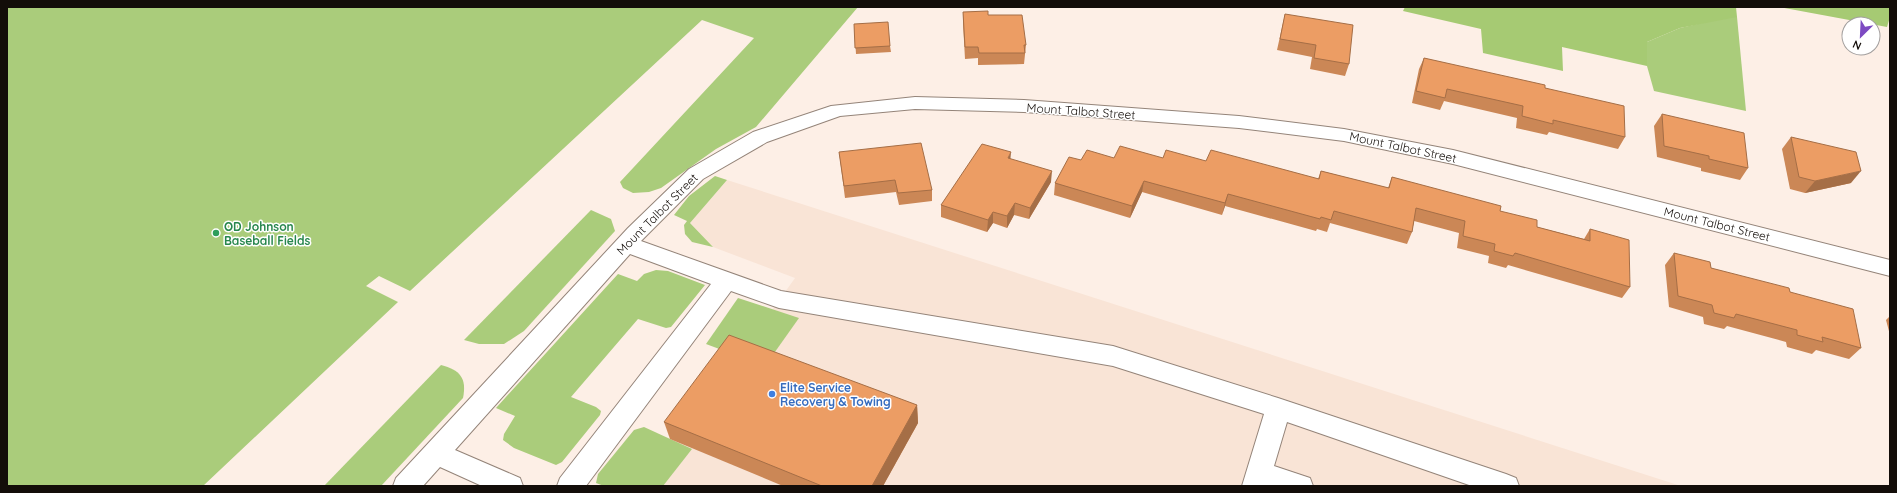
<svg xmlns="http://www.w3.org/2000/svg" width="1897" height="493" font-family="Quicksand,sans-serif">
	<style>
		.commercial { fill: #f9e4d6 }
		.green { fill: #aacc7b }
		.forest { fill: #a6ca73 }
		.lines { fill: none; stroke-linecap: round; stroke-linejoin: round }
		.minor-casing { stroke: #948479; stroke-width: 2 }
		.minor { fill: #fff; fill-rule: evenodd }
		.wall { fill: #cb8756 }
		.shaded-wall { fill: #a56e46 }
		.building { fill: #ec9d64; stroke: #a56e46 }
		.leisure-dot { fill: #2e9e5b; stroke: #fff; stroke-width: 1.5 }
		.shop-dot { fill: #3f7fe0; stroke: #fff; stroke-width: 1.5 }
		.labels { text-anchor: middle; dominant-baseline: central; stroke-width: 3; stroke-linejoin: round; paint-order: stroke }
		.street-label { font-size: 12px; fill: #130d09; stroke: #fff }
		.leisure-label { font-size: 12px; font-weight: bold; fill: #27864d; stroke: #fff; text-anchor: start }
		.shop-label { font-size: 12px; font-weight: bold; fill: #366cbe; stroke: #fff; text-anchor: start }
	</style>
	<rect width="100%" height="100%" fill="#fdefe6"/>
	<!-- commercial -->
	<polygon class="commercial" points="727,180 1681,486 639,486 670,439 773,309 795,278 713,247 690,223"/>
	<!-- green -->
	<g class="green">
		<polygon points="7,7 858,7 756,127 716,149 661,188 649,192 633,193 623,188 620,182 754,38 702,20 410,291 379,276 366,286 398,302 203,486 7,486"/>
		<polygon points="1728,17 1737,17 1746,111 1654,91 1647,66 1647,42 1680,28"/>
		<polygon points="715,176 727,180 690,223 713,247 692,242 685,234 684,225 687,221 674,215 689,196"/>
		<polygon points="591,210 611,219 615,231 524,331 504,344 479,344 464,340"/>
		<polygon points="656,270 668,271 705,285 671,327 666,328 638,319 571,397 596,407 601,411 600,415 562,462 556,465 514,448 503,440 504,434 515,416 496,408 618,274 637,281 644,274"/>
		<polygon points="738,298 799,318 765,366 706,344"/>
		<path d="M 441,365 C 460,370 467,378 463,398 L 381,486 L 324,486 Z"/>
		<polygon points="644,427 692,449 663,486 604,486 596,483 598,474 634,430"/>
	</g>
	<!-- forest -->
	<g class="forest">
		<polygon points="1405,7 1736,7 1737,17 1680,28 1647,42 1647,66 1562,47 1563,71 1483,53 1481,29 1403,11"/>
		<polygon points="1779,7 1890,7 1890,17 1887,27"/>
	</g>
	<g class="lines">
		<defs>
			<polygon id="minor" points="915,97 1024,100 1239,116 1344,129 1453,150 1890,260 1890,276 1453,164 1344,141 1239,128 1024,112 915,109 840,116 767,142 703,179 641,241 781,291 1113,346 1278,398 1506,474 1516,478 1519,486 1472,486 1287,422 1274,466 1310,478 1313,486 1242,486 1264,414 1113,366 779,308 731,291 586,486 557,486 560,478 711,284 630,254 455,450 520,478 523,486 482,486 440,467 423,486 393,486 396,478 628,228 689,169 753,132 831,106"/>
		</defs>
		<!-- minor casing -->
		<use href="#minor" class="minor-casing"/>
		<!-- minor -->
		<use href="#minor" class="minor"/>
	</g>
	<!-- wall -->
	<g class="wall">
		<polygon points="963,12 988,15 1026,45 1024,64 978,65 978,58 965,59 963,23"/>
		<polygon points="1285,14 1349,64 1345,76 1310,69 1312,57 1277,50"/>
		<polygon points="854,24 890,46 891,52 856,54"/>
		<polygon points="1424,58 1545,88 1625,137 1618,149 1549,132 1547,135 1516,128 1517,118 1444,101 1440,110 1412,103 1419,69"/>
		<polygon points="1662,114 1748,168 1740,180 1701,171 1701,168 1657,157 1654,126"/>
		<polygon points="1791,137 1851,183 1805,193 1790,189 1782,149"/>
		<polygon points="839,152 932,190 932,201 899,205 896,192 845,198"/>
		<polygon points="1114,158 1163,158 1206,161 1318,179 1321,171 1388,188 1392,177 1500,211 1537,227 1584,239 1590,229 1630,287 1622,298 1508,265 1506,268 1488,263 1489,256 1457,248 1459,233 1414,221 1412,232 1407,244 1330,223 1327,232 1317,229 1316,231 1225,206 1222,215 1142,192 1130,218 1054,195 1055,183 1081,160"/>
		<polygon points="1011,159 1051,182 1029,219 1014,215 1007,228 993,223 987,232 941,217 941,205"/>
		<polygon points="1674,253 1711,268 1790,292 1861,348 1849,359 1816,350 1812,354 1787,347 1786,342 1727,326 1724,329 1704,324 1703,317 1669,307 1665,265"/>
		<polygon points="1890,316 1890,335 1886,320"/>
		<polygon points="917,405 918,423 883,486 783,486 670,439 664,422"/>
	</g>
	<!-- shaded-wall -->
	<g class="shaded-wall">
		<polygon points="1011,152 1010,164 1008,158"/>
		<polygon points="1052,171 1051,182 1029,219 1030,208"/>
		<polygon points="1861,171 1851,183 1805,193 1815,181"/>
		<polygon points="1144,181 1142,192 1130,218 1132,206"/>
		<polygon points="1228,194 1225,206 1222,215 1225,203"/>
		<polygon points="1015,203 1014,215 1007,228 1007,216"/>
		<polygon points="993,212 993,223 987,232 988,220"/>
		<polygon points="917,405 918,423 883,486 872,486"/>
	</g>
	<!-- building -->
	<g class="building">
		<polygon points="988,11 988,15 1022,15 1026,45 1024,45 1025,53 979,53 978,47 965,47 963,12"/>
		<polygon points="1285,14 1353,25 1349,64 1314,58 1316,45 1280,39"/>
		<polygon points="888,22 890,46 855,48 854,24"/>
		<polygon points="1424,58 1545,85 1545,88 1624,106 1625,137 1553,120 1553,124 1522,116 1523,106 1447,89 1445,98 1416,91"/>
		<polygon points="1662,114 1744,133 1748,168 1709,159 1709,156 1664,146"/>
		<polygon points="1791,137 1856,152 1861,171 1815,181 1799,177"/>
		<polygon points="921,143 932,190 898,193 895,180 844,186 839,152"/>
		<polygon points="982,144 1011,152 1008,158 1052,171 1030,208 1015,203 1007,216 993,212 988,220 941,205"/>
		<polygon points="1120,146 1163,158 1166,150 1206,161 1211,150 1319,179 1321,171 1389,188 1392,177 1501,206 1500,211 1537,220 1537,227 1590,241 1590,229 1629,240 1630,287 1515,253 1513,256 1494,251 1495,244 1463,236 1465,221 1416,208 1412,232 1334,211 1331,220 1321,217 1320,219 1228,194 1225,203 1144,181 1132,206 1055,183 1069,157 1081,160 1087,150 1114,158"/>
		<polygon points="1674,253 1710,262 1711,268 1789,288 1790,292 1853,309 1861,348 1822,337 1823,342 1797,335 1797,330 1736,314 1734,318 1714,313 1712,305 1678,296"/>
		<polygon points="729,335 917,405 872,486 822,486 664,422"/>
	</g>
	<!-- markers -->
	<circle class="leisure-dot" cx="216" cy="233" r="4"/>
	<circle class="shop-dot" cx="772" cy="394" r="4"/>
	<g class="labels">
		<!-- street labels -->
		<g class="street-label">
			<text transform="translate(1081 111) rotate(4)">Mount Talbot Street</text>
			<text transform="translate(1403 147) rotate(12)">Mount Talbot Street</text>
			<text transform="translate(657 214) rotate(-45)">Mount Talbot Street</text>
			<text transform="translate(1717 224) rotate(14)">Mount Talbot Street</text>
		</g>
		<!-- leisure labels -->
		<g class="leisure-label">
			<text x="224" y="226">OD Johnson<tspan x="224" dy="14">Baseball Fields</tspan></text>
		</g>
		<!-- shop labels -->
		<g class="shop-label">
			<text x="780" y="387">Elite Service<tspan x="780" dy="14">Recovery &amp; Towing</tspan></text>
		</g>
	</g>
	<!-- border -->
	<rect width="1897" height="493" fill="none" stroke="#130d09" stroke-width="16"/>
	<!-- north arrow -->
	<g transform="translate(1861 36) rotate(204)"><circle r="19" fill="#ffffff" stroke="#a19e9d"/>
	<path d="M0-3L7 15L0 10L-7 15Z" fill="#7d4ac2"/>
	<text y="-6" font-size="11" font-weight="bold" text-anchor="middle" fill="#130d09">N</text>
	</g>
</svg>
